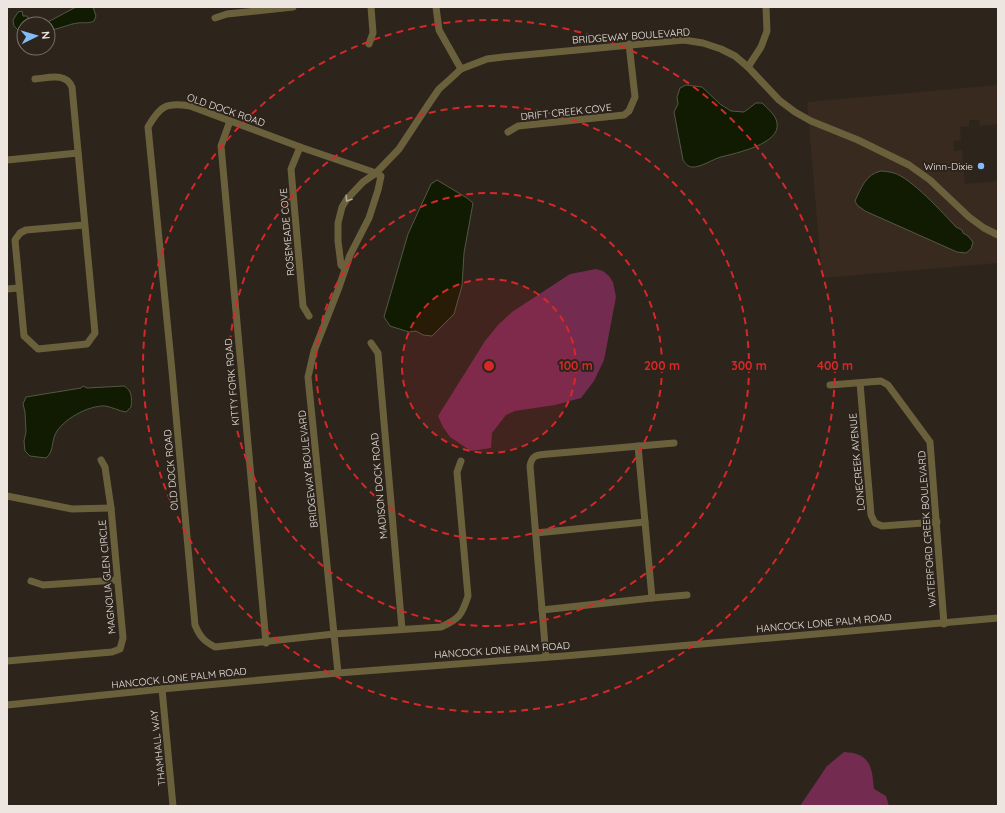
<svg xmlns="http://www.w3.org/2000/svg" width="1005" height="813" font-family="Quicksand,sans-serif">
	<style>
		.built { fill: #392a1f }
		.green { fill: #732b4f }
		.water { fill: #111b02; stroke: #535845 }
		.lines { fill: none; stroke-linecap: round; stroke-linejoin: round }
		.minor { stroke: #6b603c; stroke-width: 7 }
		.oneway { stroke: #b2a996 }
		.ring { fill: none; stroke: #d62828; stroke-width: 2; stroke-dasharray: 7 5 }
		.poi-dot { fill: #82bcfa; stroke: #2d241c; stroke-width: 1.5 }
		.labels { text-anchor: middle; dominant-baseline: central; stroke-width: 4; stroke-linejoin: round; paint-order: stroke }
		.street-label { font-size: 10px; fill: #ece5e0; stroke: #2d241c }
		.poi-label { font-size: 10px; fill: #ece5e0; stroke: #2d241c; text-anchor: end }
		.centre { fill: #d62828; stroke: #2d241c; stroke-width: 2 }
		.ring-label { font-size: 12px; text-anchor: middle; font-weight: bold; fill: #d62828; stroke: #2d241c; stroke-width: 4; stroke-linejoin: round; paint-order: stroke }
	</style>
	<rect width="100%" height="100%" fill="#2d241c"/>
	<!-- built -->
	<polygon class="built" points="998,85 998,124 980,126 979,120 969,120 969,126 960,127 961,140 953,141 954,151 962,150 965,184 998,181 998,263 822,278 807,102"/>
	<!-- green -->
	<g class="green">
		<polygon points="596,269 603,271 609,276 613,282 616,297 604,360 594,381 581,398 555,405 515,411 506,415 492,433 491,448 471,451 450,437 443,427 438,416 485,341 498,325 512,312 570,274"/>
		<path d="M 844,752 C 871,753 872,768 874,789 L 886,796 L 889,806 L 800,806 L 827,766 Z"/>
	</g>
	<!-- water -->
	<g class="water">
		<path d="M 76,7 L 93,7 L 96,16 L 94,21 C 88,24 84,22 78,23 C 68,24 58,30 48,30 L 48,24 L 24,24 L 24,30 L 18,30 L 14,26 L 13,20 L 18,12 L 22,11 L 23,16 L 27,16 L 31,23 L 36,22 L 46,23 Z"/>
		<path d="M 686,85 L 702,87 L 720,104 L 731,111 L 744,112 L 756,103 L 762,103 C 767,108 776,115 777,123 C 781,144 736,153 721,157 C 713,159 700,168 692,167 C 688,167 685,163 683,160 L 674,112 L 678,104 L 677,97 L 680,88 Z"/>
		<path d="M 881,171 C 885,171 890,172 894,173 C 911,178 943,213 956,227 L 962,230 L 963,233 L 968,236 L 973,242 L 971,249 L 966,253 L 957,252 L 865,211 L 857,205 L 855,201 C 861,188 866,174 881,171 Z"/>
		<polygon points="437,180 467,198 473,203 464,253 462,286 454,314 432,336 423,335 416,331 409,332 390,326 384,317 408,234 431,184"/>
		<path d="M 83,386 L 87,388 L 124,386 C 132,390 132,398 131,407 L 126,412 C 119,411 112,407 105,406 C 89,405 61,420 55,435 C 51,444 54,451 46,458 L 30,456 L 25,451 L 24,441 L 26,432 L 25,412 L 23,404 L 26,397 L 81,388 Z"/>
	</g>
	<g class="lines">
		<!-- minor -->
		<g class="minor">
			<polyline points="436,7 439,30 461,69"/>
			<polyline points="215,18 227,14 293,7"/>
			<polyline points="369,44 373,33 371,7"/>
			<polyline points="748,67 761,47 767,31 766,7"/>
			<path d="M 35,79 C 48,78 66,72 72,87 L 95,333 L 87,344 L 38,349 L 24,336 L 15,240 L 20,233 L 26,230 L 84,225"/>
			<polyline points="230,121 221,146 266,643"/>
			<polyline points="508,132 518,126 624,115 629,111 635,97 629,44"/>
			<polyline points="300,147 291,169 303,306 309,316"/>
			<polyline points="7,160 78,153"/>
			<polyline points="345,269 341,265 338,241 338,223 342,207 347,199 363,182 376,173 399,149 428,105 439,89 448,81 461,69 487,59 503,57 684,40 703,43 721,49 735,56 748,67 779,100 795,112 811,121 858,140 909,165 930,180 969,217 984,228 998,235"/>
			<polyline points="7,289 19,288"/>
			<polyline points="371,343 378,353 402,629"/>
			<polyline points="860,383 871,515 875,523 882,526 937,522"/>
			<polyline points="830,385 881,381 888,385 930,442 944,624"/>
			<polyline points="7,496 72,509 111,508"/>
			<polyline points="536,533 645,522"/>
			<polyline points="31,581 43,585 117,580"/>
			<polyline points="652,598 687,595"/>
			<polyline points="542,610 652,598 638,446"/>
			<path d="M 546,657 L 530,466 C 532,454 538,455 548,454 L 674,443"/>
			<polyline points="7,661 112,652 120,649 123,638 111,508 105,467 101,460"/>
			<path d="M 338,673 L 334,634 L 308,377 L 314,351 L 338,290 L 350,255 L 369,218 L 378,190 L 381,176 L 376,173 L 300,147 L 190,106 C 166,102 160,106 148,127 L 172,371 L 195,625 C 200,637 204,641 215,647 L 334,634 L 441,627 C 459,619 462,615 468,596 L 457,472 L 461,461"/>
			<polyline points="162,689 173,806"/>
			<polyline points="7,705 162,689 338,673 564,656 998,618"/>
		</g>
	</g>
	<!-- one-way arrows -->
	<defs><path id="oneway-chevron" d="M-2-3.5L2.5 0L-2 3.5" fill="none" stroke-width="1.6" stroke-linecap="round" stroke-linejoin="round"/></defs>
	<use class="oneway" href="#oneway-chevron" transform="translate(348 199) rotate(124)"/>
	<!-- distance rings -->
	<circle cx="489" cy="366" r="87" fill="#d62828" fill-opacity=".12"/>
	<g class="ring">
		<circle cx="489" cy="366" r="87"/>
		<circle cx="489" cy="366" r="173"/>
		<circle cx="489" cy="366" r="260"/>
		<circle cx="489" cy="366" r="346"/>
	</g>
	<!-- markers -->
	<circle class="poi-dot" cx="981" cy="166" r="4"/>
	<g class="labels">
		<!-- street labels -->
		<g class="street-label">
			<text transform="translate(631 36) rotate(-4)">BRIDGEWAY BOULEVARD</text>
			<text transform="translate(226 110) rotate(19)">OLD DOCK ROAD</text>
			<text transform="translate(566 112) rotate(-6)">DRIFT CREEK COVE</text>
			<text transform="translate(287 232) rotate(-95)">ROSEMEADE COVE</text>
			<text transform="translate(232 382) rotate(-95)">KITTY FORK ROAD</text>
			<text transform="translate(857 462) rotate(-95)">LONECREEK AVENUE</text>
			<text transform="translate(308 469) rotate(-96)">BRIDGEWAY BOULEVARD</text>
			<text transform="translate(171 470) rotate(-95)">OLD DOCK ROAD</text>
			<text transform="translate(379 486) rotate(-95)">MADISON DOCK ROAD</text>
			<text transform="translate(927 529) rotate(-94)">WATERFORD CREEK BOULEVARD</text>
			<text transform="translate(107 577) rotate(-95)">MAGNOLIA GLEN CIRCLE</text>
			<text transform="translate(824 623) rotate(-5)">HANCOCK LONE PALM ROAD</text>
			<text transform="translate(502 650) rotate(-4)">HANCOCK LONE PALM ROAD</text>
			<text transform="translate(179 678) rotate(-6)">HANCOCK LONE PALM ROAD</text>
			<text transform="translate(158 748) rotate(-96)">THAMHALL WAY</text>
		</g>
		<!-- poi labels -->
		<g class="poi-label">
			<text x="973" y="166">Winn-Dixie</text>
		</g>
	</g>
	<circle cx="489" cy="366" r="6" class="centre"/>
	<g class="ring-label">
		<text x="576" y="370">100 m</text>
		<text x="662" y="370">200 m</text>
		<text x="749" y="370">300 m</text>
		<text x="835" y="370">400 m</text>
	</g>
	<!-- border -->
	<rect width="1005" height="813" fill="none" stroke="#ece5e0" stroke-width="16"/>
	<!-- north arrow -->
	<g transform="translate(36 36) rotate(85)"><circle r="19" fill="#2d241c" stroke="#79716a"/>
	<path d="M0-3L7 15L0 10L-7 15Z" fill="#82bcfa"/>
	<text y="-6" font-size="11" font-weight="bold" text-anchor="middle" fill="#ece5e0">N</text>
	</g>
</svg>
